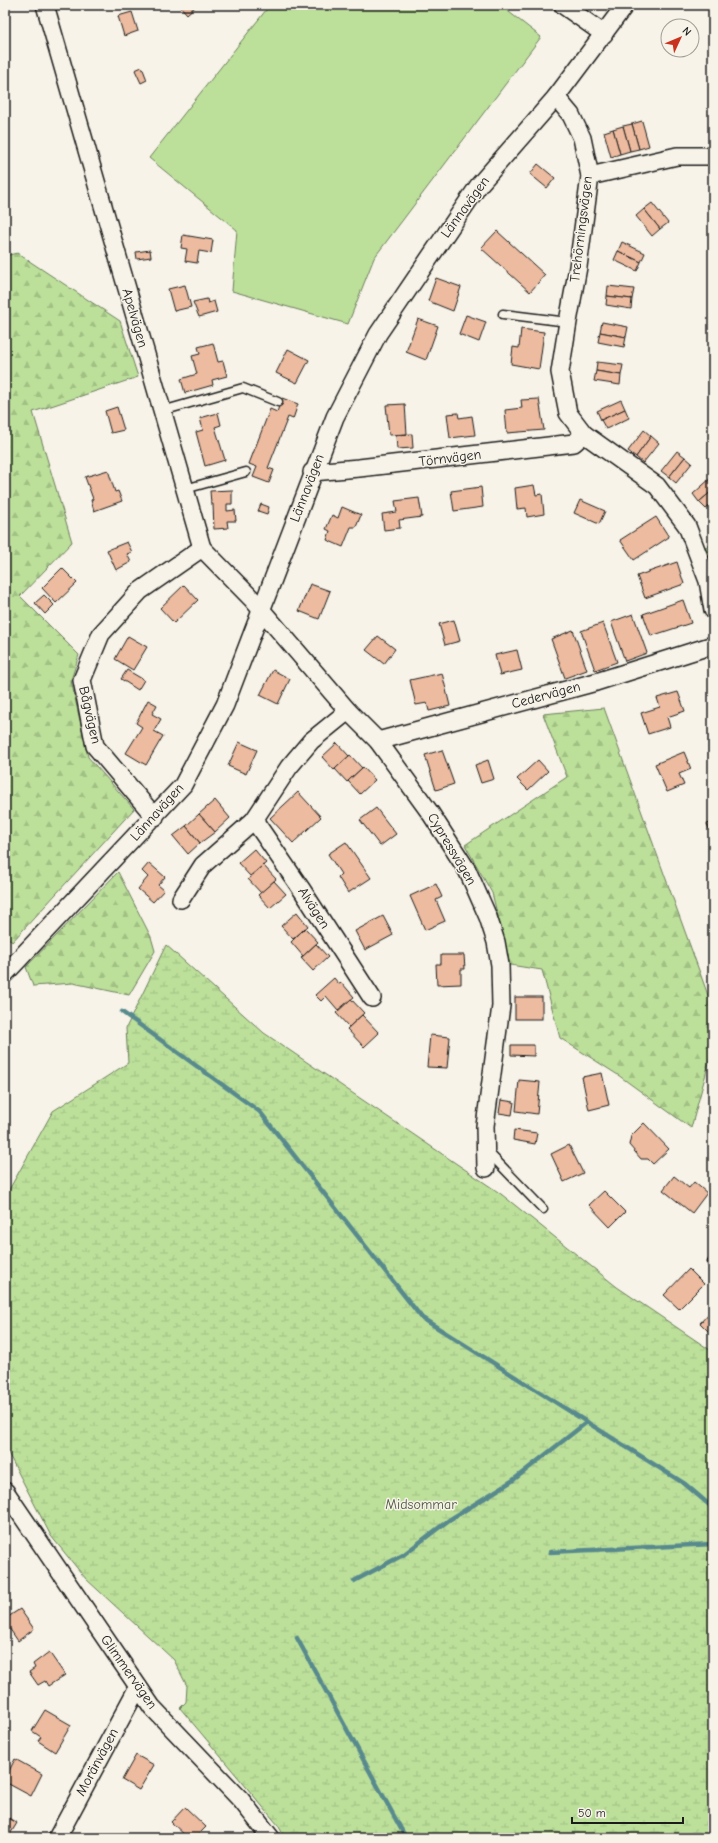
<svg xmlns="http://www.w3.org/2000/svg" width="718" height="1843" font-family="'Comic Neue',sans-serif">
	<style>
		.forest { fill: url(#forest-firs); stroke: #6c7e5b }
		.wetland { fill: url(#wetland-marsh); stroke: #6c7e5b }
		.green { fill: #bce09a; stroke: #6c7e5b }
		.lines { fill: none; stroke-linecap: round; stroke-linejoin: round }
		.stream { stroke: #598a8d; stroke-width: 4.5 }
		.building { fill: #edbb9f; stroke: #1c1c1c }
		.lane-casing { stroke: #1c1c1c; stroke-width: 11 }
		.street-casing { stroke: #1c1c1c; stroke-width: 20 }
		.lane { stroke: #f7f3e8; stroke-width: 8 }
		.street { stroke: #f7f3e8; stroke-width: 17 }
		.labels { text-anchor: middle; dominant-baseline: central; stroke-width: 3; stroke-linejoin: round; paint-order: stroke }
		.street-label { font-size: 14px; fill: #1c1c1c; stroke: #f7f3e8 }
		.park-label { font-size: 14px; fill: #4c5742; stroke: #f7f3e8 }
	</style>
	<defs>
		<pattern id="forest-firs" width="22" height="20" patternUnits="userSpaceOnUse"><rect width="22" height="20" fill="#bce09a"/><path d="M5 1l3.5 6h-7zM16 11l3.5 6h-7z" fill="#a1c084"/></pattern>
		<pattern id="wetland-marsh" width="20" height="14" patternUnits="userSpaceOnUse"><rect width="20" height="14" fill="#bce09a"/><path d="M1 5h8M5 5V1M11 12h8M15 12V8" fill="none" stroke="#a1c084"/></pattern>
	</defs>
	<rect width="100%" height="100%" fill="#f7f3e8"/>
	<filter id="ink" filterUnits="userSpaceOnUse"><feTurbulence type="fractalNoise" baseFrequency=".025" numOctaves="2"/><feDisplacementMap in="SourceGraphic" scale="8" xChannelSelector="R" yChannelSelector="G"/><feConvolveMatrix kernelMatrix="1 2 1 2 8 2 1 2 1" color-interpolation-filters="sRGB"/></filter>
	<g filter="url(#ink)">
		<!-- forest -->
		<g class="forest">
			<polygon points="17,253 120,321 138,377 33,412 72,542 20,596 79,655 71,680 88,757 134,809 12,942 5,934 5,256"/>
			<polygon points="604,708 713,1009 713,1048 691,1128 618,1075 560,1038 542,970 510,965 492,893 465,845 567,777 543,714"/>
			<polygon points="118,872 151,937 155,951 129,995 73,983 33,986 26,967"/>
		</g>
		<!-- wetland -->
		<polygon class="wetland" points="166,945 264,1033 501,1194 617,1287 713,1352 713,1838 285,1838 278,1825 180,1708 186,1702 187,1686 174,1660 86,1579 51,1536 5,1447 5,1197 53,1111 128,1063 126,1028"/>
		<!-- green -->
		<g class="green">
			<polygon points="270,5 500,5 541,37 374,258 348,324 232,291 237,230 149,158"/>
			<polygon points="713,544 713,582 705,547"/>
		</g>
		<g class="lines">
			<!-- stream -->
			<g class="stream">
				<polyline points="122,1012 260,1112 422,1318 685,1484 713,1508"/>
				<polyline points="550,1552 713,1544"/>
				<polyline points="354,1581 403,1555 449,1520 512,1481 587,1422"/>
				<polyline points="297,1638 406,1838"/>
			</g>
		</g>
		<!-- building -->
		<g class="building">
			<polygon points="179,5 197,5 187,14"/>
			<polygon points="132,12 138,31 124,36 118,16"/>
			<polygon points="142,67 147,80 141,83 135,70"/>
			<polygon points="642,121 649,146 639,149 632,124"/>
			<polygon points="632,124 639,149 630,151 623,126"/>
			<polygon points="623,126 630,151 620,154 613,129"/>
			<polygon points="613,129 620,154 611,157 604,132"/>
			<polygon points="538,164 555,178 547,188 530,174"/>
			<polygon points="652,203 668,223 660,229 644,209"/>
			<polygon points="644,209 660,229 652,236 636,216"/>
			<polygon points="497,231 545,275 530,292 481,248"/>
			<polygon points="183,235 213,240 211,253 199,251 197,263 185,261 187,249 181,248"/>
			<polygon points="622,242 645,253 641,262 618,251"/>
			<polygon points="150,250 151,257 137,259 136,252"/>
			<polygon points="618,251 641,262 637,271 614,260"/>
			<polygon points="436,278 461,287 453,311 428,301"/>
			<polygon points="185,285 191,307 174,311 168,289"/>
			<polygon points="608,286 634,289 632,299 607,296"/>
			<polygon points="607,296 632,299 631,309 606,305"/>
			<polygon points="207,299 208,303 214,301 217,312 199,317 193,302"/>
			<polygon points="466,315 486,322 479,342 459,334"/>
			<polygon points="418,319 438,326 426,360 406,352"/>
			<polygon points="602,322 628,327 626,337 600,332"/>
			<polygon points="521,329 544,332 539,369 511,364 513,347 519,348"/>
			<polygon points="600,332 626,337 624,347 598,342"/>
			<polygon points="213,343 218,362 223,361 227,376 212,380 213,385 185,393 181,379 197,374 192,356 200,354 198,347"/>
			<polygon points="288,349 309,360 297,383 276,373"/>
			<polygon points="597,362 623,365 621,375 596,371"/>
			<polygon points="596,371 621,375 620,385 594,381"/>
			<polygon points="282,398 298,404 293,419 288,417 268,468 274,470 269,483 253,477 257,467 249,464 270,409 277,412"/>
			<polygon points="539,399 544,430 507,433 505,410 522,408 521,400"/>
			<polygon points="621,400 625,409 601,420 597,411"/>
			<polygon points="405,404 407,434 389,435 386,405"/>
			<polygon points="117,407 124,430 111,433 105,411"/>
			<polygon points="625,409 629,418 606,429 601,420"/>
			<polygon points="218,413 221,425 215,427 225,460 205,466 196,432 203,430 200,418"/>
			<polygon points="458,413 459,418 472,416 475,435 450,438 447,414"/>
			<polygon points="644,430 651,436 636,457 628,451"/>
			<polygon points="412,434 413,448 397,449 396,435"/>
			<polygon points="651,436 659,443 643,463 636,457"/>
			<polygon points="677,451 685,457 669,477 661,471"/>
			<polygon points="685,457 692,463 676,483 669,477"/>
			<polygon points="108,470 115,492 118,491 122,501 94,511 91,500 93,499 85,477"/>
			<polygon points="712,477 713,490 699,502 693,494"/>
			<polygon points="534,485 536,495 542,494 544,514 527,517 526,508 517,509 515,488"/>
			<polygon points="481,487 483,507 454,511 451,491"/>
			<polygon points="232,490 232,504 227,504 227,511 235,510 236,521 227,521 228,528 214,529 213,504 211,504 210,491"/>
			<polygon points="713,490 713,503 706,509 699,502"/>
			<polygon points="419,498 422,517 399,520 400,528 384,530 382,514 397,512 395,501"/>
			<polygon points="580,500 605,511 599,524 574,513"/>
			<polygon points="261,504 269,507 267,514 258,511"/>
			<polygon points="342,507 361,515 356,527 351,527 343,547 327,540 330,531 326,529 332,515 338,518"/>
			<polygon points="656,517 669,537 634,560 620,540"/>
			<polygon points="127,542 132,552 127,554 131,562 116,570 107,550"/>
			<polygon points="677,562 684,584 645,598 637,576"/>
			<polygon points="62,568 77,583 56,603 42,588"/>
			<polygon points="310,584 330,591 319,619 299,611"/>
			<polygon points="184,585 198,600 174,623 160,608"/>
			<polygon points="44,595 54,605 45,614 35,603"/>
			<polygon points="683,600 691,623 651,636 643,614"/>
			<polygon points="633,614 647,653 625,661 611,622"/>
			<polygon points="454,620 460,641 445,645 439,624"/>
			<polygon points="603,623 617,662 595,670 581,631"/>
			<polygon points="573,630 587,670 565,678 551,639"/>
			<polygon points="128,636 147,647 133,670 115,659"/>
			<polygon points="378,636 395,649 384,664 366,650"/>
			<polygon points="517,650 522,670 500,675 495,655"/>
			<polygon points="127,670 144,680 138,690 121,679"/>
			<polygon points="273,670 290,679 278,704 260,695"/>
			<polygon points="442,673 450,706 429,711 427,703 416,705 410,680"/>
			<polygon points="678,692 685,711 667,717 670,727 648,734 641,713 660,707 657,698"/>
			<polygon points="148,700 157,705 152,714 161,719 154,731 163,736 146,765 126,753 142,727 136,723"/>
			<polygon points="239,742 257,750 246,774 228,766"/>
			<polygon points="337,743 349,756 334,770 322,757"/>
			<polygon points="442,750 454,784 436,790 425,755"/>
			<polygon points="684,752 691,769 679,774 684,785 667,792 655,764"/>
			<polygon points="350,755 362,768 347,782 335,769"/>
			<polygon points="488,760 494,779 481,783 475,765"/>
			<polygon points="538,760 548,771 528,790 517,779"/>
			<polygon points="363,767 375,780 360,794 348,781"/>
			<polygon points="298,792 321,817 293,843 270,818"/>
			<polygon points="215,800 230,818 215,832 199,814"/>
			<polygon points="376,808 396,834 380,846 360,820"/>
			<polygon points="199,814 215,832 200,843 186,826"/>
			<polygon points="713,822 713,838 707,824"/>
			<polygon points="186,826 200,843 188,854 173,836"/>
			<polygon points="346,842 371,878 348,893 338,877 341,874 328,854"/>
			<polygon points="254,849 266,863 250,876 238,863"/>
			<polygon points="149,863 165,877 158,885 164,890 153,902 138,889 148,877 142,871"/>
			<polygon points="263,865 276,879 261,893 248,879"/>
			<polygon points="274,881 286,894 270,908 258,895"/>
			<polygon points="436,884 442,897 436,900 445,921 425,930 410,896"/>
			<polygon points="297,912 308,926 293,939 281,926"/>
			<polygon points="383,916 393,935 365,950 355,931"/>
			<polygon points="305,928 318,942 303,956 291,942"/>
			<polygon points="316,944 328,957 313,971 301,958"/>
			<polygon points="441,955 464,955 465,969 461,969 461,984 437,985 436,964 441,964"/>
			<polygon points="334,978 339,984 342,983 354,997 338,1010 326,996 321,1001 315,995"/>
			<rect x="515" y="997" width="27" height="22"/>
			<polygon points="351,999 364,1013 349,1027 336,1013"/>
			<polygon points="362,1015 379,1033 364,1047 347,1029"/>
			<polygon points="430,1035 450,1037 447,1068 427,1067"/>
			<polygon points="511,1045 534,1045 534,1056 511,1055"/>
			<polygon points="602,1073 609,1105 589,1110 582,1077"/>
			<polygon points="519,1080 540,1082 537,1114 516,1111"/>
			<polygon points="501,1100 514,1102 512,1115 499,1113"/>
			<polygon points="644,1123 669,1149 653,1164 648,1159 641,1159 629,1145 631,1136"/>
			<polygon points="514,1130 537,1133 535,1144 513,1140"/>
			<polygon points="569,1145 583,1173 564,1182 551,1154"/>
			<polygon points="674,1176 689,1188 694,1182 707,1193 692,1213 663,1190"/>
			<polygon points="604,1191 625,1212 610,1227 589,1205"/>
			<polygon points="689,1269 704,1284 679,1309 664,1295"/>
			<polygon points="713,1309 713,1336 700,1323"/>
			<polygon points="20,1609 34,1629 18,1641 5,1622 5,1619"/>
			<polygon points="49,1652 65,1675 48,1686 45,1681 38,1685 29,1672 35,1668 33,1664"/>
			<polygon points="45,1710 71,1725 55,1752 38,1741 41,1737 32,1731"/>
			<polygon points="136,1755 154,1765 139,1790 122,1780"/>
			<polygon points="15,1759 42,1774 31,1796 5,1782 5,1779"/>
			<polygon points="185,1807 206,1827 195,1838 188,1838 171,1822"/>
			<polygon points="5,1816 17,1823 9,1836 5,1834"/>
		</g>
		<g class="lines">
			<defs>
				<g id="lane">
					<polyline points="503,314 568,322"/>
					<polyline points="162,411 243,388 278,402"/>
					<polyline points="185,489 246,472"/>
					<polyline points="487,1151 543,1209"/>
					<polyline points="712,1263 713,1262"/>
				</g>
				<g id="street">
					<polyline points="45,5 202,548 252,599 348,711 378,741 431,814 467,870 473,883 488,917 496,942 500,965 501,1006 485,1126 486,1168"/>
					<polyline points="563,5 604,34"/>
					<polyline points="556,97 571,115 582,138 590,176 578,267 568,322 560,372 568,413 584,434 657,486 687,526 708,581 713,610"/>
					<polyline points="590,176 677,156 713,156"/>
					<polyline points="312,472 359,468 574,443 584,434"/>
					<polyline points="378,741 596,682 713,645"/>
					<polyline points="155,817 95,746 82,680 101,634 140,591 202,548"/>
					<polyline points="254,820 302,890 372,998"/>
					<polyline points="181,899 203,865 254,820 289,767 311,741 348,711"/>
					<polyline points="5,974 183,785 225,705 335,417 378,334 479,185 556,97 625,5"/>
					<polyline points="5,1491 152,1707 241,1800 271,1838"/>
					<polyline points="57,1838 138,1687"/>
				</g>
			</defs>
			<!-- lane casing -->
			<use href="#lane" class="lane-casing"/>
			<!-- street casing -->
			<use href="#street" class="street-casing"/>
			<!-- lane -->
			<use href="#lane" class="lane"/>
			<!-- street -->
			<use href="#street" class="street"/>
		</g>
	</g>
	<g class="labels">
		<!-- street labels -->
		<g class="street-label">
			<text transform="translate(465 207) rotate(-54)">Lännavägen</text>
			<text transform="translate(581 229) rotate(-83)">Trehörningsvägen</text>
			<text transform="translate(135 318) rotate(74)">Apelvägen</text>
			<text transform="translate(450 458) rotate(-7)">Törnvägen</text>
			<text transform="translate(307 488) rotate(-69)">Lännavägen</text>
			<text transform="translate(546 695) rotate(-15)">Cedervägen</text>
			<text transform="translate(90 715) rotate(77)">Bågvägen</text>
			<text transform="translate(157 812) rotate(-48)">Lännavägen</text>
			<text transform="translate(452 849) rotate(59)">Cypressvägen</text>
			<text transform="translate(314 908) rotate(57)">Alvägen</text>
			<text transform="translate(129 1672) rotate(55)">Glimmervägen</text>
			<text transform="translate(97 1762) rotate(-62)">Moränvägen</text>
		</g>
		<!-- park labels -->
		<g class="park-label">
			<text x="421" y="1504">Midsommar</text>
		</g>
	</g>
	<!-- margin -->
	<rect width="718" height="1843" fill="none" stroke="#f7f3e8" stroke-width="20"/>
	<rect x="10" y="10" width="698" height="1823" fill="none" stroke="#1c1c1c" stroke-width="1.5" filter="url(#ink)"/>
	<!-- north arrow -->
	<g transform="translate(680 38) rotate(46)"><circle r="19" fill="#f7f3e8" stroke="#9f9d96"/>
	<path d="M0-3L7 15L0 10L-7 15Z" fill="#c8321e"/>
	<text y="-6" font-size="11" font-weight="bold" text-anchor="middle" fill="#1c1c1c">N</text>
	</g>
	<!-- scale -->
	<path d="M572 1817v6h111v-6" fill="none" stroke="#1c1c1c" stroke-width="2"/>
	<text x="578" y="1817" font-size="12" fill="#1c1c1c" stroke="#f7f3e8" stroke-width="3" paint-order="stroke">50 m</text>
</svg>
